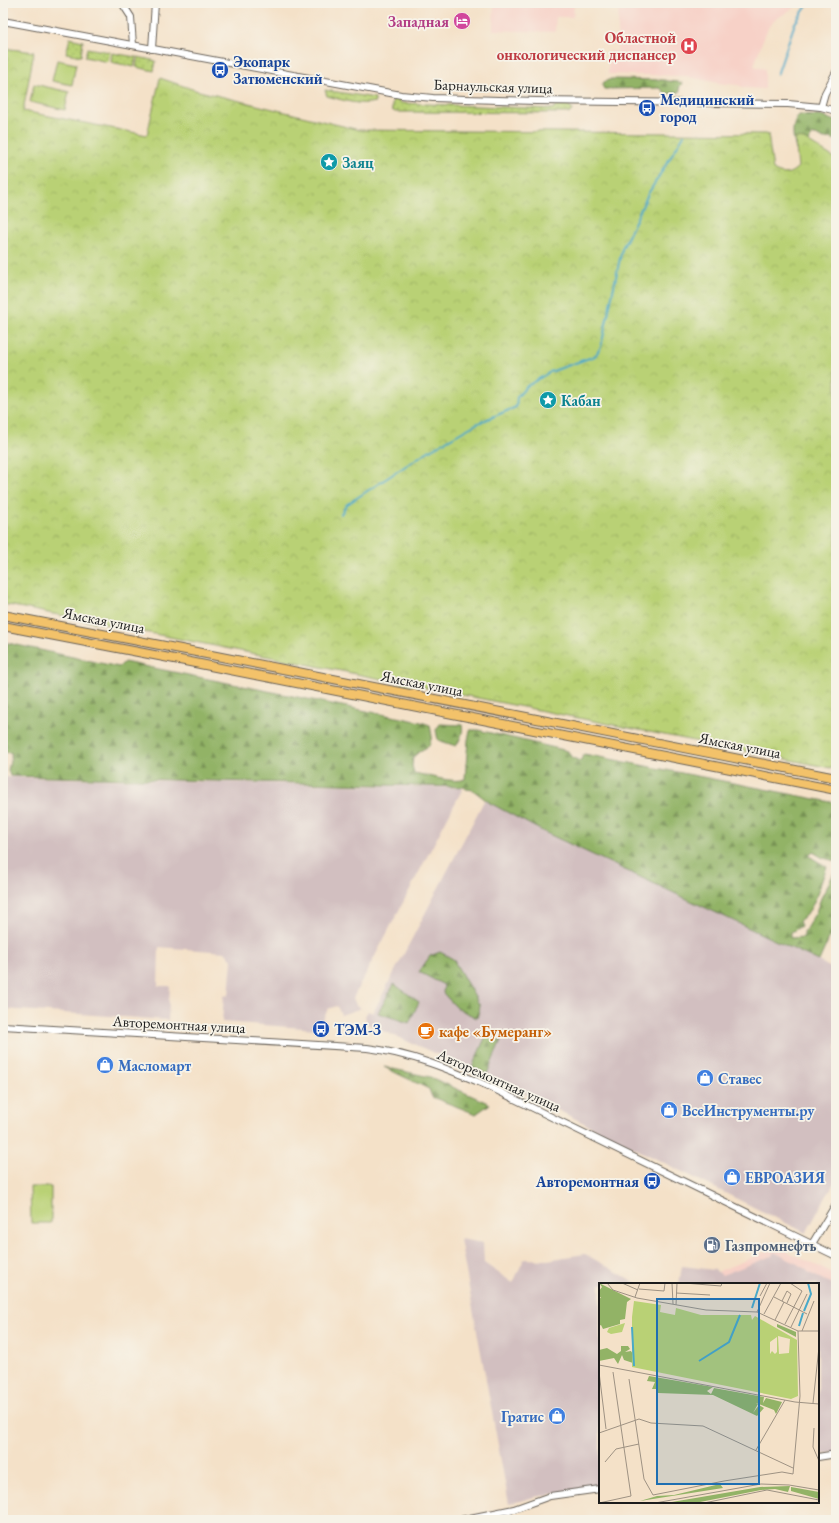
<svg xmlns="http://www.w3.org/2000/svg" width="839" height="1523" font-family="'EB Garamond',serif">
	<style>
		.built { fill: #f7d1c7 }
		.industrial { fill: #d2bfc0 }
		.grass { fill: url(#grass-dots); stroke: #6a7648 }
		.forest { fill: url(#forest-firs); stroke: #576841 }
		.park { fill: url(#park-crowns); stroke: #6a7648 }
		.pitch { fill: #b9d175; stroke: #6a7648 }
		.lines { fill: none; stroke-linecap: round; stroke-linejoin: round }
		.stream { stroke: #49a9c9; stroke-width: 2 }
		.minor-casing { stroke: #686158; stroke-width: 8 }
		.major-casing { stroke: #686158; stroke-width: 10 }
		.minor { stroke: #fff; stroke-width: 6 }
		.major { stroke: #f3c26a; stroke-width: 8 }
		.labels { text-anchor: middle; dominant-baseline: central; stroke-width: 3.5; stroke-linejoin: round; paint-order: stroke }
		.hotel-label { font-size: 15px; font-weight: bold; fill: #b23c85; stroke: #f7f3e8; text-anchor: end }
		.health-label { font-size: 15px; font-weight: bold; fill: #be3a42; stroke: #f7f3e8; text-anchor: end }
		.transit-label { font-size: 15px; font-weight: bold; fill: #164399; stroke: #f7f3e8; text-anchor: start }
		.street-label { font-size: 15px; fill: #1c1c1c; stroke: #f7f3e8 }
		.culture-label { font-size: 15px; font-weight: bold; fill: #0d838f; stroke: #f7f3e8; text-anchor: start }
		.food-label { font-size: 15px; font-weight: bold; fill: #c56008; stroke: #f7f3e8; text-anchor: start }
		.shop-label { font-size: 15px; font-weight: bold; fill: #366cbe; stroke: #f7f3e8; text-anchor: start }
		.service-label { font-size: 15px; font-weight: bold; fill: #4e5e75; stroke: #f7f3e8; text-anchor: start }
		.inset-river { fill: none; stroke: #49a9c9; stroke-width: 2 }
		.inset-road { fill: none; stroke: #9e9283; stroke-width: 1 }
		.view { fill: #1f6fb2; fill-opacity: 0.15; stroke: #1f6fb2; stroke-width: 2 }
		.inset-edge { fill: none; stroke: #1c1c1c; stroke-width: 2 }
	</style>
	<defs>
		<pattern id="grass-dots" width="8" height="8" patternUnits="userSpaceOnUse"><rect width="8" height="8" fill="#b9d175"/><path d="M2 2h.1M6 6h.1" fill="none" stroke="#9eb365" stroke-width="1.8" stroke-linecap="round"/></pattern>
		<pattern id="forest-firs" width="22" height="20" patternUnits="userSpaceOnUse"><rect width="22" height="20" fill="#92b366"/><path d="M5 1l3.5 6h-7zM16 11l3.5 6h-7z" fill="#769153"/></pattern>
		<pattern id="park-crowns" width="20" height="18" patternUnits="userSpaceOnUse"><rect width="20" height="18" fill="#b9d175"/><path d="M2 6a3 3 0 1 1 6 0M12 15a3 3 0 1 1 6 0" fill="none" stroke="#9eb365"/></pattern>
	</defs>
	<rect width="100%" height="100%" fill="#f7f3e8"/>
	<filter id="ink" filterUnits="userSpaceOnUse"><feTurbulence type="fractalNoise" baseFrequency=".025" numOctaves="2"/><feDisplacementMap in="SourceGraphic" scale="8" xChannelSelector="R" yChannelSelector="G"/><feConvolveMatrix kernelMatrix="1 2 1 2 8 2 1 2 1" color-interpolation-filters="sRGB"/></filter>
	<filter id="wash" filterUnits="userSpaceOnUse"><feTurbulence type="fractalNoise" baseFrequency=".012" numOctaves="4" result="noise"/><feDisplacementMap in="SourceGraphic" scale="16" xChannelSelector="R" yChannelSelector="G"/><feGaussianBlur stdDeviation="0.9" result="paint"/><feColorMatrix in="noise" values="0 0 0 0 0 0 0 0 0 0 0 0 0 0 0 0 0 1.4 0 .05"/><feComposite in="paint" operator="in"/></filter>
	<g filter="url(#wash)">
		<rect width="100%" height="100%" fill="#f4e1c8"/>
		<!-- built -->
		<g class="built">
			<polygon points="494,3 585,3 584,6 574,6 573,17 556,17 555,32 493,30"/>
			<polygon points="619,3 801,3 776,19 769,26 762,42 754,66 765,69 765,89 745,88 738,85 718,83 689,77 687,76 608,74 609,51 617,51"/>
			<polygon points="778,1247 836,1275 836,1363 818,1284 716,1284 719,1271"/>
		</g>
		<!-- industrial -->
		<g class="industrial">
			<polygon points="3,777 463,788 353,998 356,1005 361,1008 341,1015 337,1006 328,1009 321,1024 316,1029 222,1022 224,996 229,995 232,960 225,952 159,947 158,986 170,986 168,1020 3,1009"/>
			<polygon points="485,799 490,803 542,831 819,961 836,971 836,1179 806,1233 497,1080 367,1024 365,1016 368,1011 373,1013"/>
			<polygon points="460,1239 483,1243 484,1263 513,1283 524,1259 548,1260 565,1257 585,1254 638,1284 600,1284 600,1487 534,1497 509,1504"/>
			<polygon points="774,1252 805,1268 809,1273 836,1286 836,1452 818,1455 818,1284 673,1284 679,1284 682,1266 715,1270 722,1275 772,1256"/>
		</g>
		<!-- grass -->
		<g class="grass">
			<polygon points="70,38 83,41 81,56 66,53"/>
			<polygon points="87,48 110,52 108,62 85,57"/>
			<polygon points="112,53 136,57 134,67 111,62"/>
			<polygon points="138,57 156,61 154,71 136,67"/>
			<path d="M 325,90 L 375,98 L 375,102 C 359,106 343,100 327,96 Z"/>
			<polygon points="398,98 401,103 553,109 557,105 566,104 571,107 572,110 570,113 395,112 392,110 392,102 394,99"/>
		</g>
		<!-- forest -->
		<g class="forest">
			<path d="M 611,79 L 664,80 C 670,82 676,81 682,83 L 679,88 L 680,92 L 666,94 L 660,88 L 604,89 L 602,85 L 604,82 Z"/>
			<path d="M 799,115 L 821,116 L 836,121 L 836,140 L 830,138 L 824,139 L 816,135 L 812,135 C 808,141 807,147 802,152 L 796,150 C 793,137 790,127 799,115 Z"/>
			<path d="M 3,642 L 119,667 L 124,662 L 421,722 L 430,725 L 432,736 L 429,746 L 420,751 L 413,757 L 412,766 L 414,773 C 426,775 455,784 465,779 L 468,740 L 470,730 L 478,730 L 568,751 L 571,757 L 580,761 L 584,754 L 836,803 L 836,861 L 823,858 L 813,852 L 809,856 L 827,867 C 819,884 816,910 799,921 L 801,926 L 790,933 L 790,938 L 804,937 L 804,932 L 816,912 L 821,898 L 834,873 L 836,874 L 836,932 L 830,936 L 819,961 L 542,831 L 490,803 L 473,790 L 466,789 L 464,787 L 10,776 L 8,770 L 12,753 L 3,752 Z"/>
			<path d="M 440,724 L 462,725 C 464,732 460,740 456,746 L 438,740 L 436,730 Z"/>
			<polygon points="440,952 453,959 480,1006 477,1018 457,1008 443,993 444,985 419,972 430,956"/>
			<polygon points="394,984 419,1002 409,1023 378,1013"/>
			<polygon points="486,1036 501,1040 487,1074 472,1067"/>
			<polygon points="384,1067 430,1077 490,1104 476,1114 432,1097 429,1089"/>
		</g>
		<!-- park -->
		<path class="park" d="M 3,48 L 34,52 L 23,111 L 147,135 L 160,78 L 195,90 L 359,130 L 768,134 L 773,170 C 783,176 790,175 798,167 L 795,138 L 804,139 L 836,159 L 836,769 L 3,604 Z"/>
		<!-- pitch -->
		<g class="pitch">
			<polygon points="57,60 76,64 72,85 52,81"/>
			<polygon points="34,84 69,92 65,110 30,102"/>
			<polygon points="30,1187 51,1187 51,1223 31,1223"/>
		</g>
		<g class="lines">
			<!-- stream -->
			<g class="stream">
				<polyline points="777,75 795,23 809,3"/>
				<polyline points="341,514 346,505 430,450 476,424 516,407 517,397 527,386 550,372 595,356 601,347 622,249 648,194 684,135"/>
			</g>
		</g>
	</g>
	<g filter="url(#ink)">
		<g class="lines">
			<defs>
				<g id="minor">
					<polyline points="122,3 131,17 133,45"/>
					<polyline points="3,21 401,95 433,98 536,101 788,104 821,107 836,111"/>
					<polyline points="152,49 155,3"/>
					<polyline points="821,107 825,93 836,72"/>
					<path d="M 3,1026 L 367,1048 C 410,1053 451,1070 490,1087 L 836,1256"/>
					<polyline points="812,1244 836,1204"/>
					<polyline points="818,1457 836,1454"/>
					<polyline points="460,1520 514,1509 550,1496 600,1489"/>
				</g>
				<g id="major">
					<polyline points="3,615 186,650 836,778"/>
					<polyline points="3,626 185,661 836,790"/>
				</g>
			</defs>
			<!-- minor casing -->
			<use href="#minor" class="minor-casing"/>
			<!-- major casing -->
			<use href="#major" class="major-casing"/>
			<!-- minor -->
			<use href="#minor" class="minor"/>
			<!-- major -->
			<use href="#major" class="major"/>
		</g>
	</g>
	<!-- icons -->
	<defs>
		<symbol id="hotel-disc" viewBox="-11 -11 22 22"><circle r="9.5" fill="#d1479c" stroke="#f7f3e8"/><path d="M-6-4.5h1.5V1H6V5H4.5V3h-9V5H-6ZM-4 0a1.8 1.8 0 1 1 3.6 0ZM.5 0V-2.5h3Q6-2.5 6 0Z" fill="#fff"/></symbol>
		<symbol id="hospital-disc" viewBox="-11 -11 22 22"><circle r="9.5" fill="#e0444e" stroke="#f7f3e8"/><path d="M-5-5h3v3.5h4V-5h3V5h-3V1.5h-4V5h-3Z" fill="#fff"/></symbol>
		<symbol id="bus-disc" viewBox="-11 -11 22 22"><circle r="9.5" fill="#1a4fb4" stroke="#f7f3e8"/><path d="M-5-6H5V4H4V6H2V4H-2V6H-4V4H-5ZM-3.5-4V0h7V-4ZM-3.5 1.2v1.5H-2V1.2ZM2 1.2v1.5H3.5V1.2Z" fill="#fff"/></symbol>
		<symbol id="sight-disc" viewBox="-11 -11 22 22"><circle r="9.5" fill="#0f9aa8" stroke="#f7f3e8"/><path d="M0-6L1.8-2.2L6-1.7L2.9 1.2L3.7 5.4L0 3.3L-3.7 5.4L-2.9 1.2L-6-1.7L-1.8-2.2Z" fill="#fff"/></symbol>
		<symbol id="cafe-disc" viewBox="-11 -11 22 22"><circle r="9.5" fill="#e8710a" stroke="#f7f3e8"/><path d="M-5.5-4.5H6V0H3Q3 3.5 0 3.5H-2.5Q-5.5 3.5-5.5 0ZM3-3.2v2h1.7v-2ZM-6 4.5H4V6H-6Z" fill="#fff"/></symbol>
		<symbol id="shop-disc" viewBox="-11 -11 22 22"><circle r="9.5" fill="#3f7fe0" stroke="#f7f3e8"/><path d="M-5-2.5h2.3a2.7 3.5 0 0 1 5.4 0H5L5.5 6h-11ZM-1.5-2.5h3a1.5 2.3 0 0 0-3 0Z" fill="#fff"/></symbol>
		<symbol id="fuel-disc" viewBox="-11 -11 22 22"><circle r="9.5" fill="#5c6f8a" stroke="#f7f3e8"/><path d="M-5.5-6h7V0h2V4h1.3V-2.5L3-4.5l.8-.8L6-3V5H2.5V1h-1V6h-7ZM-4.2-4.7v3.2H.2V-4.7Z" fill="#fff"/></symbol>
	</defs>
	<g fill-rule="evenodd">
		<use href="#hotel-disc" x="452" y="11" width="20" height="20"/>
		<use href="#hospital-disc" x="679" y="36" width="20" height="20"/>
		<use href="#bus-disc" x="210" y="60" width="20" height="20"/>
		<use href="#bus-disc" x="637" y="98" width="20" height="20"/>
		<use href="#sight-disc" x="319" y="152" width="20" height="20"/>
		<use href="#sight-disc" x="538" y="390" width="20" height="20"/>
		<use href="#bus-disc" x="311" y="1019" width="20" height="20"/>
		<use href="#cafe-disc" x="416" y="1021" width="20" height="20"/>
		<use href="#shop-disc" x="95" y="1055" width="20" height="20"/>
		<use href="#shop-disc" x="695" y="1068" width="20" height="20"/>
		<use href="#shop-disc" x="659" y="1100" width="20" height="20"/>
		<use href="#shop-disc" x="722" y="1167" width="20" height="20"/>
		<use href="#bus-disc" x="642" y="1171" width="20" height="20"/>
		<use href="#fuel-disc" x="702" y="1235" width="20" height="20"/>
		<use href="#shop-disc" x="547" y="1406" width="20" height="20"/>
	</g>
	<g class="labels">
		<!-- hotel labels -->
		<g class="hotel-label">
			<text x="449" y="21">Западная</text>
		</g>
		<!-- health labels -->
		<g class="health-label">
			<text x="676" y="37">Областной<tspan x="676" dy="17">онкологический диспансер</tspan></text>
		</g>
		<!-- transit labels -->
		<g class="transit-label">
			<text x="233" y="61">Экопарк<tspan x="233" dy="17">Затюменский</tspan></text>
			<text x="660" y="99">Медицинский<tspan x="660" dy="17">город</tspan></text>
			<text x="334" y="1029">ТЭМ-З</text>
			<text x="639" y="1181" text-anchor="end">Авторемонтная</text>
		</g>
		<!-- street labels -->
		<g class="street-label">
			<text transform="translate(493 86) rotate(2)">Барнаульская улица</text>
			<text transform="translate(104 620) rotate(11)">Ямская улица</text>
			<text transform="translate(422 683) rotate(11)">Ямская улица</text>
			<text transform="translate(740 745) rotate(11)">Ямская улица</text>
			<text transform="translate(179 1024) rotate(3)">Авторемонтная улица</text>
			<text transform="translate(499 1080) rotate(24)">Авторемонтная улица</text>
		</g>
		<!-- culture labels -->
		<g class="culture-label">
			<text x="342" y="162">Заяц</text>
			<text x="561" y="400">Кабан</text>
		</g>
		<!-- food labels -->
		<g class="food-label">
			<text x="439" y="1031">кафе «Бумеранг»</text>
		</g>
		<!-- shop labels -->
		<g class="shop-label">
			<text x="118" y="1065">Масломарт</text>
			<text x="718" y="1078">Ставес</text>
			<text x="682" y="1110">ВсеИнструменты.ру</text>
			<text x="745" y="1177">ЕВРОАЗИЯ</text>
			<text x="544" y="1416" text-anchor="end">Гратис</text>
		</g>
		<!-- service labels -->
		<g class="service-label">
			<text x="725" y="1245">Газпромнефть</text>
		</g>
	</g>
	<!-- overview -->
	<g transform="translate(599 1283)">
		<rect width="220" height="220" fill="#f4e1c8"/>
		<path d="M 26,40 L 23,49 L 12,51 L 8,49 L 10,45 Z" fill="#b9d175"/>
		<path d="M 0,0 L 32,16 L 28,19 L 26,36 L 21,37 L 21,41 L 4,46 L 2,42 L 0,43 L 0,17 L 2,14 L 0,14 L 0,8 L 3,4 ZM 178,41 L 197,49 L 197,54 L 178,44 ZM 22,63 L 29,63 L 31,66 L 26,69 L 32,68 L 35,73 L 34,80 L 25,77 L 23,72 L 19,81 L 15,75 L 0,78 L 0,67 L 8,65 L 18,71 L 22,68 ZM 50,93 L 114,104 L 108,108 L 112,111 L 115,105 L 165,114 L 164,120 L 167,115 L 183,119 L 177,131 L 175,127 L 157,120 L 159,121 L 154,130 L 160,122 L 165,125 L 158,133 L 114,112 L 59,110 L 58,106 L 53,106 L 56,99 L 48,98 ZM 121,201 L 124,205 L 41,218 L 58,213 L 75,212 ZM 191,203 L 189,209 L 176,206 L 162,207 L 96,220 L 67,220 L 161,204 ZM 192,204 L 220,209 L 220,216 L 192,208 Z" fill="#92b366"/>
		<path d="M 35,18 L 62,22 L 61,29 L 76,32 L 77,25 L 102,32 L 152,32 L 153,37 L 156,33 L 198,57 L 199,113 L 192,116 L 33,84 L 33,34 ZM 179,53 L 191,56 L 190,70 L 180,71 ZM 178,54 L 178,69 L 176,71 L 173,68 L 171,71 L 171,59 Z" fill="#b9d175" fill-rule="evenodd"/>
		<path class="inset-river" d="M 153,25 L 161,0M 205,28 L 212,11 L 209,0M 200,43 L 204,30M 33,44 L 35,83M 100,78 L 130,59 L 141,32"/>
		<path class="inset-road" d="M 8,0 L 14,7 L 38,15 L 107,27 L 158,29 L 199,48 L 220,48M 23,0 L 39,7M 73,0 L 74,21M 85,0 L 122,3 L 123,0M 40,6 L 65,8 L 66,0M 77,10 L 111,12M 161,13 L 168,0M 36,14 L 41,0M 175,14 L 208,31M 183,18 L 188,8 L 192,11 L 188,20M 77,22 L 78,0M 158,29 L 171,0M 165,31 L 182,0M 176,37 L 185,19M 186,41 L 203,8 L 191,0M 192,44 L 208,11M 203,48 L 215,18M 0,82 L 196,119 L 220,121M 0,89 L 7,146M 30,96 L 45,196 L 54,212 L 125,198 L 183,189 L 194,191 L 201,113 L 199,48M 214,120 L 220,64M 215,145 L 214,164 L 220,178M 0,150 L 40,136 L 52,140 L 104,143 L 194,185M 157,167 L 186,117M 6,179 L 17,166 L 40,161M 0,220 L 32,213 L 14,89M 56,220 L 162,201 L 190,202 L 220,207M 105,220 L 168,207 L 220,217"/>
		<path class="view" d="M 58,16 L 160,16 L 160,201 L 58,201 Z"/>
		<rect width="220" height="220" class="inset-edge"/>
	</g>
	<!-- margin -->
	<rect width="839" height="1523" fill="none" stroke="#f7f3e8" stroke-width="16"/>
</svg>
